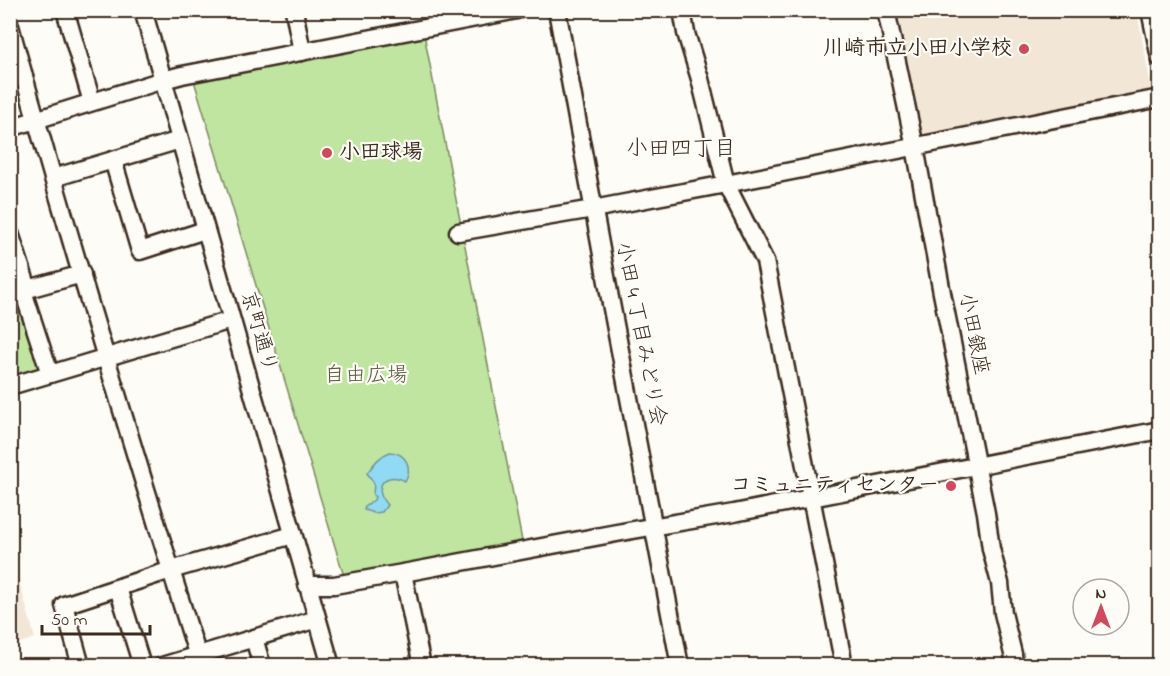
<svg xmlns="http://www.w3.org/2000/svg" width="1170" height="676" font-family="'Indie Flower','Klee One',sans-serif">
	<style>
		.built { fill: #f2e7d7 }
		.green { fill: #bfe5a0; stroke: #7d885f; stroke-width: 1.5 }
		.water { fill: #91daf3; stroke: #6f949e; stroke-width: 1.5 }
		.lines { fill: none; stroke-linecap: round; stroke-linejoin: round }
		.minor-casing { stroke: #3b2a1e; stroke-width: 21 }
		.minor { stroke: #fdfcf7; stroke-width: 16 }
		.poi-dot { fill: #d1495b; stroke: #fdfcf7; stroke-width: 2 }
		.labels { text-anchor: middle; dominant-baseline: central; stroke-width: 4.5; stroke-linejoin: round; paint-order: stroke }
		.poi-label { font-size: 21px; font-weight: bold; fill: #3b2a1e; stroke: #fdfcf7; text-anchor: end }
		.street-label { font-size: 21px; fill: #3b2a1e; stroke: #fdfcf7 }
		.park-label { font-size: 21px; fill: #5c593e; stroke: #fdfcf7 }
		.neighbourhood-label { font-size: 22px; fill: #3b2a1e; stroke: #fdfcf7 }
	</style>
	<rect width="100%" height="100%" fill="#fdfcf7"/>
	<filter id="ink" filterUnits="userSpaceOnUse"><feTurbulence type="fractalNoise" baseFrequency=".0167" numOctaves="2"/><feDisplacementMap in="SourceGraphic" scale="12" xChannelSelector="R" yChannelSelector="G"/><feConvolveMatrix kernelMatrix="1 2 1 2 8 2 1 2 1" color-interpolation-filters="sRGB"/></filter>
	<g filter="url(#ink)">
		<!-- built -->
		<g class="built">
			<polygon points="897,11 1137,11 1151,87 1148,91 921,137"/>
			<polygon points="11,552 35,638 11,646 10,646"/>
		</g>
		<!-- green -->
		<g class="green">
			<polygon points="424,34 523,546 349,577 343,573 195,84 198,76"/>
			<polygon points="20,296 43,369 11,378 11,299"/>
		</g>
		<!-- water -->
		<path class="water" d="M 390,452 C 406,453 413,467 405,481 C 384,470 372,488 387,505 L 382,512 L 374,513 L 364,510 L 365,506 L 374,500 L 375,497 L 373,495 L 374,483 L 367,473 C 374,464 379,456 390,452 Z"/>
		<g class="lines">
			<defs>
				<g id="minor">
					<polyline points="65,10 92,102"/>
					<polyline points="143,10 331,666"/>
					<polyline points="294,10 302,52"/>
					<polyline points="557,10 610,298 680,666"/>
					<polyline points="682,10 686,33 700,79 726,184 765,261 844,666"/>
					<polyline points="886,10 915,147 942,293 986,513 991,549 1000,583 1003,613 1013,654 1014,666"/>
					<polyline points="1150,10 1160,58"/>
					<path d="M 10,26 C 69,240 134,453 201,666"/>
					<polyline points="10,128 163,80 182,75 517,10"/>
					<polyline points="113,160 140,251 205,230"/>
					<polyline points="53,178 180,140"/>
					<polyline points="458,232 593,209 726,184 1160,98"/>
					<polyline points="10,233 28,289"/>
					<polyline points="23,291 50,374"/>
					<polyline points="10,294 82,274"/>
					<polyline points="10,386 231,320"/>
					<polyline points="403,573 422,666"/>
					<polyline points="307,585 334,585 403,573 633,530 734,513 1160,430"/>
					<polyline points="118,588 142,666"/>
					<polyline points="254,638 262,666"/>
					<polyline points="81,666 64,605 171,570 293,535"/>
					<polyline points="162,666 317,619"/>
				</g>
			</defs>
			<!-- minor casing -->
			<use href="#minor" class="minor-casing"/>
			<!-- minor -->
			<use href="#minor" class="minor"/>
		</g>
	</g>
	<!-- markers -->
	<g class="poi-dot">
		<circle cx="1024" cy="49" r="6"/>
		<circle cx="327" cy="153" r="6"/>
		<circle cx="951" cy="486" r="6"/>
	</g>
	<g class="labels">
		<!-- poi labels -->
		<g class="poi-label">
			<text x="1012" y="49">川崎市立小田小学校</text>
			<text x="339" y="153" text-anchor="start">小田球場</text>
			<text x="939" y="486">コミュニティセンター</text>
		</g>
		<!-- street labels -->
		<g class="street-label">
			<text transform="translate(258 332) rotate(74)">京町通り</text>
			<text transform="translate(640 334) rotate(79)">小田 4 丁目みどり会</text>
			<text transform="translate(973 334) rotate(79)">小田銀座</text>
		</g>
		<!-- park labels -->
		<g class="park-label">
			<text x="366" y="376">自由広場</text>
		</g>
		<!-- neighbourhood labels -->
		<g class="neighbourhood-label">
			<text x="681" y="150">小田四丁目</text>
		</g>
	</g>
	<!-- margin -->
	<rect width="1170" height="676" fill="none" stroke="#fdfcf7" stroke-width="36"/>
	<rect x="18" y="18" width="1134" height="640" fill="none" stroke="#3b2a1e" stroke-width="2" filter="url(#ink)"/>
	<!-- north arrow -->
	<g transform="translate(1101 607)"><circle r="28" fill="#fdfcf7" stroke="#afa8a0" stroke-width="1.5"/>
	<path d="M0-4.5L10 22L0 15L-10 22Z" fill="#d1495b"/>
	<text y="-9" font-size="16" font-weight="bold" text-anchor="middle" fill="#3b2a1e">N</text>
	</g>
	<!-- scale -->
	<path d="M42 625v9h108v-9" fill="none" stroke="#3b2a1e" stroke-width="3"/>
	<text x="51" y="625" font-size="18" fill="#3b2a1e" stroke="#fdfcf7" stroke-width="4.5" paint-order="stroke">50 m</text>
</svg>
